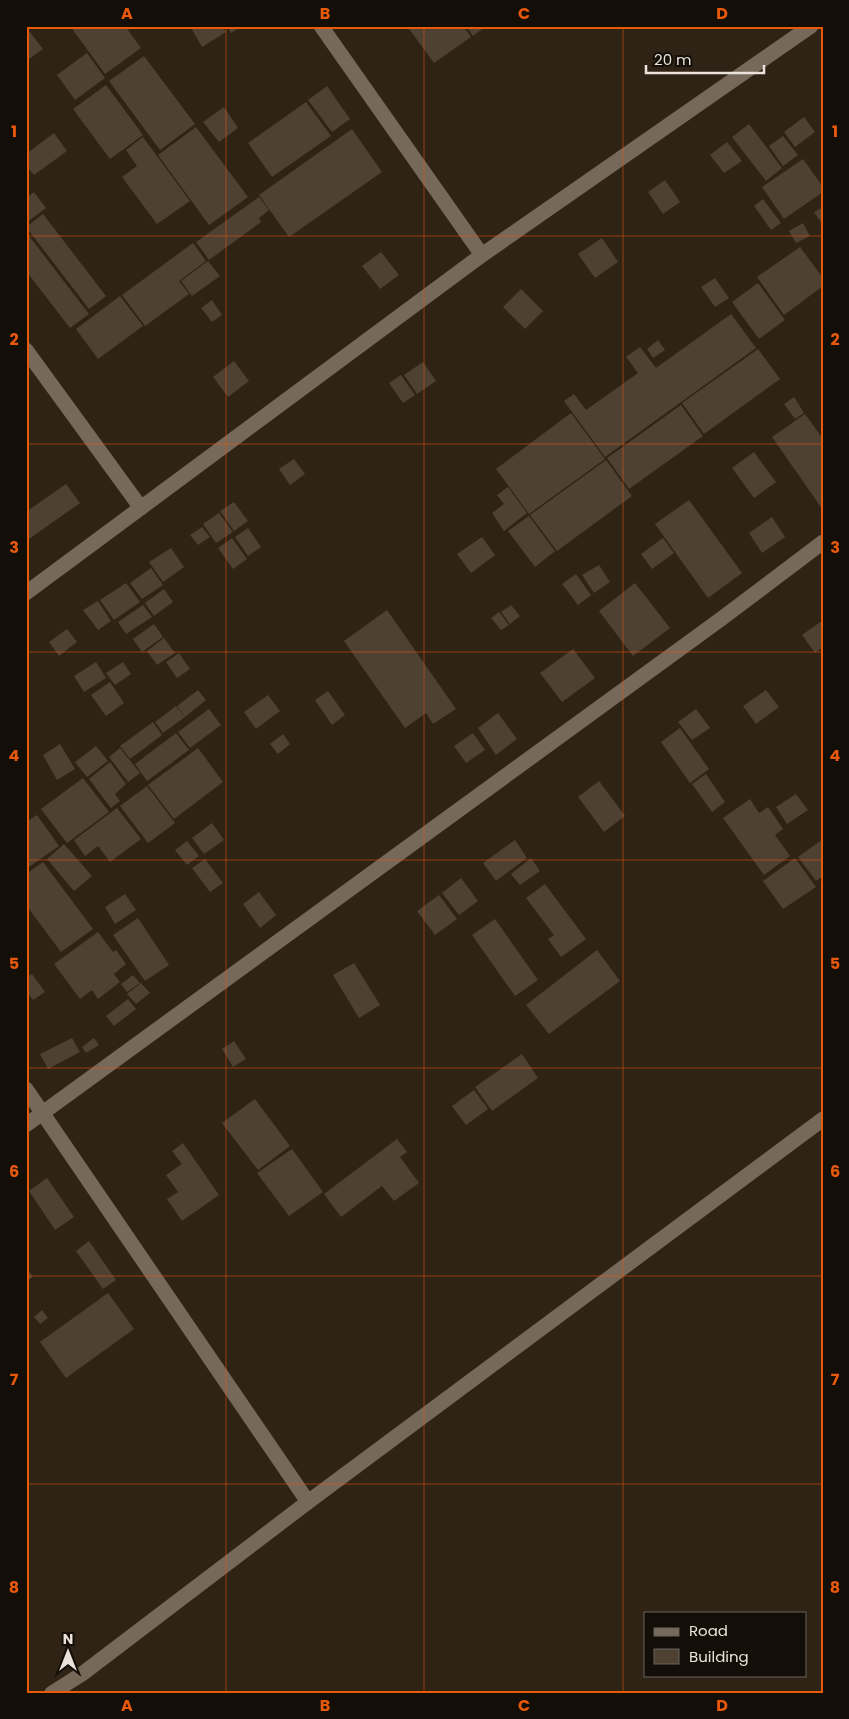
<svg xmlns="http://www.w3.org/2000/svg" width="849" height="1719" font-family="Poppins,sans-serif">
	<style>
		.building { fill: #4e4132 }
		.lines { fill: none; stroke-linecap: round; stroke-linejoin: round }
		.minor { stroke: #776959; stroke-width: 15 }
		.grid { fill: none; stroke: #e8590c; stroke-width: 1; stroke-opacity: 0.55 }
		.neatline { fill: none; stroke: #e8590c; stroke-width: 2 }
		.grid-label { font-size: 16px; text-anchor: middle; font-weight: bold; fill: #e8590c }
	</style>
	<rect width="100%" height="100%" fill="#2f2315"/>
	<!-- building -->
	<g class="building">
		<polygon points="70,26 125,26 141,48 105,74"/>
		<polygon points="190,26 222,26 226,32 202,47"/>
		<polygon points="227,26 242,26 231,33"/>
		<polygon points="407,26 463,26 471,37 434,63"/>
		<polygon points="466,26 486,26 473,36"/>
		<polygon points="29,31 43,49 26,61 26,33"/>
		<polygon points="87,53 105,78 75,100 57,75"/>
		<polygon points="144,56 195,124 160,150 109,81"/>
		<polygon points="106,85 143,135 110,159 73,109"/>
		<polygon points="327,86 350,119 332,132 308,100"/>
		<polygon points="306,102 331,136 272,177 248,143"/>
		<polygon points="224,107 238,128 219,142 203,122"/>
		<polygon points="804,117 815,132 795,147 784,132"/>
		<polygon points="749,124 782,168 766,181 732,137"/>
		<polygon points="196,127 248,197 209,225 158,155"/>
		<polygon points="352,129 382,172 289,237 259,195"/>
		<polygon points="54,133 67,151 34,175 26,166 26,154"/>
		<polygon points="783,136 798,155 783,166 769,146"/>
		<polygon points="143,137 190,201 157,224 122,177 137,166 126,150"/>
		<polygon points="727,142 742,161 724,173 710,155"/>
		<polygon points="803,159 823,187 823,192 784,219 762,187"/>
		<polygon points="665,180 680,202 663,214 648,192"/>
		<polygon points="34,192 46,208 26,223 26,198"/>
		<polygon points="259,197 269,210 259,218 261,222 209,260 196,242"/>
		<polygon points="763,199 781,223 771,230 754,206"/>
		<polygon points="823,207 823,225 814,212"/>
		<polygon points="43,214 106,296 89,309 26,227"/>
		<polygon points="803,223 810,236 796,243 789,231"/>
		<polygon points="26,232 89,314 70,328 26,271"/>
		<polygon points="602,238 618,262 595,278 578,254"/>
		<polygon points="193,243 206,261 179,281 189,294 145,326 122,295"/>
		<polygon points="800,247 823,278 823,286 784,315 757,277"/>
		<polygon points="381,252 399,275 380,289 362,266"/>
		<polygon points="208,261 220,276 192,296 181,281"/>
		<polygon points="715,278 729,298 715,307 701,287"/>
		<polygon points="758,283 785,320 759,339 732,302"/>
		<polygon points="521,289 543,311 525,329 503,307"/>
		<polygon points="120,296 143,326 98,359 76,329"/>
		<polygon points="212,300 222,315 212,322 201,308"/>
		<polygon points="731,314 756,348 605,457 564,401 574,394 586,410 638,373 626,357 640,347 656,368"/>
		<polygon points="658,340 665,350 653,358 647,349"/>
		<polygon points="758,349 780,379 704,434 682,403"/>
		<polygon points="234,361 249,381 228,397 213,377"/>
		<polygon points="423,362 436,381 417,394 404,375"/>
		<polygon points="401,375 415,395 403,403 389,383"/>
		<polygon points="794,397 804,413 795,419 784,404"/>
		<polygon points="681,405 703,436 629,489 607,458"/>
		<polygon points="571,413 605,459 529,514 496,469"/>
		<polygon points="805,414 823,439 823,510 772,437"/>
		<polygon points="754,452 776,482 754,498 732,468"/>
		<polygon points="294,459 305,474 290,485 279,469"/>
		<polygon points="606,460 632,496 557,551 530,515"/>
		<polygon points="66,484 80,503 26,541 26,512"/>
		<polygon points="508,487 527,513 504,531 492,513 504,504 497,495"/>
		<polygon points="689,500 742,573 708,598 655,524"/>
		<polygon points="234,502 248,521 234,531 220,511"/>
		<polygon points="219,513 233,532 216,543 203,524"/>
		<polygon points="529,516 555,551 535,567 508,531"/>
		<polygon points="772,517 785,537 762,553 749,533"/>
		<polygon points="202,527 210,537 198,545 190,535"/>
		<polygon points="248,528 261,547 248,556 235,537"/>
		<polygon points="482,537 495,555 471,573 457,554"/>
		<polygon points="232,538 247,559 233,569 218,548"/>
		<polygon points="663,538 674,553 652,569 641,554"/>
		<polygon points="171,548 184,567 163,582 149,562"/>
		<polygon points="599,565 610,582 594,593 582,575"/>
		<polygon points="151,568 163,585 142,599 130,583"/>
		<polygon points="576,574 591,595 578,605 562,584"/>
		<polygon points="126,583 140,602 114,620 100,600"/>
		<polygon points="635,583 670,628 633,656 599,611"/>
		<polygon points="164,589 173,602 154,616 145,603"/>
		<polygon points="98,601 111,621 98,630 83,610"/>
		<polygon points="143,605 152,617 126,634 118,622"/>
		<polygon points="511,605 520,616 510,624 501,612"/>
		<polygon points="387,610 456,709 433,724 426,713 405,728 344,641"/>
		<polygon points="499,612 509,625 501,630 491,618"/>
		<polygon points="823,620 823,647 815,653 802,635"/>
		<polygon points="154,624 163,637 142,652 133,639"/>
		<polygon points="67,629 77,642 59,656 49,642"/>
		<polygon points="164,638 175,653 157,665 147,651"/>
		<polygon points="573,649 595,678 562,702 540,673"/>
		<polygon points="179,653 190,669 177,678 166,662"/>
		<polygon points="96,662 106,678 84,692 74,676"/>
		<polygon points="123,662 131,674 115,685 106,673"/>
		<polygon points="110,682 124,703 106,716 91,695"/>
		<polygon points="198,690 206,700 185,717 177,706"/>
		<polygon points="766,690 779,707 756,724 743,706"/>
		<polygon points="328,691 345,715 332,725 315,700"/>
		<polygon points="268,695 280,711 256,729 244,712"/>
		<polygon points="176,706 185,717 163,733 155,722"/>
		<polygon points="209,709 221,725 190,748 178,732"/>
		<polygon points="696,709 710,728 692,740 678,722"/>
		<polygon points="498,713 517,739 496,755 478,728"/>
		<polygon points="153,722 162,735 130,759 120,746"/>
		<polygon points="680,728 709,769 690,783 661,742"/>
		<polygon points="176,733 189,750 147,781 135,764"/>
		<polygon points="473,733 485,750 466,763 454,746"/>
		<polygon points="283,734 290,744 278,754 270,744"/>
		<polygon points="60,744 75,769 57,780 43,755"/>
		<polygon points="96,746 108,761 87,777 75,762"/>
		<polygon points="120,748 140,773 128,782 109,757"/>
		<polygon points="198,748 223,782 174,819 148,785"/>
		<polygon points="110,762 126,784 115,794 120,801 111,808 89,779"/>
		<polygon points="706,774 725,802 712,812 692,784"/>
		<polygon points="83,778 109,812 67,843 41,809"/>
		<polygon points="599,781 625,816 604,832 578,797"/>
		<polygon points="147,786 175,823 148,843 120,806"/>
		<polygon points="796,794 808,810 787,824 776,807"/>
		<polygon points="750,799 759,813 768,807 783,829 775,835 790,856 764,875 723,818"/>
		<polygon points="117,808 141,839 110,862 98,846 85,856 74,840"/>
		<polygon points="37,815 59,846 26,869 26,822"/>
		<polygon points="212,823 224,840 204,854 192,838"/>
		<polygon points="823,839 823,876 816,881 798,857"/>
		<polygon points="515,840 527,858 496,881 483,863"/>
		<polygon points="187,841 199,856 187,865 175,850"/>
		<polygon points="64,844 92,876 74,891 47,859"/>
		<polygon points="531,858 540,871 520,885 511,874"/>
		<polygon points="795,858 816,887 783,909 763,881"/>
		<polygon points="205,859 223,883 210,892 192,868"/>
		<polygon points="43,862 93,929 61,952 26,905 26,874"/>
		<polygon points="461,878 478,901 459,915 442,893"/>
		<polygon points="545,884 586,939 561,957 548,939 554,935 526,898"/>
		<polygon points="259,892 276,915 260,928 243,904"/>
		<polygon points="125,894 136,910 115,924 105,907"/>
		<polygon points="439,895 457,919 435,935 417,911"/>
		<polygon points="138,918 169,965 145,981 113,935"/>
		<polygon points="495,919 538,980 515,996 472,935"/>
		<polygon points="98,932 113,952 116,950 126,964 114,974 120,982 98,999 92,990 80,999 54,964"/>
		<polygon points="597,950 620,981 549,1034 526,1005"/>
		<polygon points="354,963 380,1005 359,1018 333,975"/>
		<polygon points="32,974 45,992 33,1000 26,991 26,978"/>
		<polygon points="133,975 140,983 127,992 121,984"/>
		<polygon points="141,983 150,993 136,1004 127,994"/>
		<polygon points="128,999 136,1009 114,1026 106,1016"/>
		<polygon points="72,1038 80,1052 48,1069 40,1054"/>
		<polygon points="94,1038 99,1045 86,1053 82,1047"/>
		<polygon points="234,1041 246,1059 233,1067 222,1049"/>
		<polygon points="522,1054 538,1078 492,1111 475,1087"/>
		<polygon points="474,1090 488,1109 466,1125 452,1106"/>
		<polygon points="255,1099 290,1146 258,1170 222,1123"/>
		<polygon points="397,1139 407,1152 400,1157 419,1183 394,1201 382,1186 341,1217 324,1194"/>
		<polygon points="183,1143 219,1195 182,1221 167,1199 178,1192 166,1175 182,1164 172,1151"/>
		<polygon points="292,1149 323,1192 289,1216 257,1173"/>
		<polygon points="47,1178 74,1217 55,1230 29,1191"/>
		<polygon points="89,1241 116,1280 103,1289 76,1251"/>
		<polygon points="26,1267 33,1277 26,1282"/>
		<polygon points="108,1293 134,1329 66,1378 40,1342"/>
		<polygon points="42,1310 48,1318 40,1324 34,1317"/>
	</g>
	<g class="lines">
		<!-- minor -->
		<g class="minor">
			<polyline points="321,26 482,255"/>
			<polyline points="26,350 141,508"/>
			<polyline points="26,593 482,255 811,26"/>
			<polyline points="26,1089 308,1502"/>
			<polyline points="26,1125 721,619 823,542"/>
			<polyline points="52,1693 82,1674 308,1502 823,1119"/>
		</g>
	</g>
	<!-- grid -->
	<path class="grid" d="M 226,26 L 226,1693M 424,26 L 424,1693M 623,26 L 623,1693M 26,236 L 823,236M 26,444 L 823,444M 26,652 L 823,652M 26,860 L 823,860M 26,1068 L 823,1068M 26,1276 L 823,1276M 26,1484 L 823,1484"/>
	<!-- border -->
	<rect width="849" height="1719" fill="none" stroke="#130e08" stroke-width="55"/>
	<!-- legend -->
	<rect x="644" y="1612" width="162" height="65" fill="#130e08" stroke="#69635c"/>
	<rect x="654" y="1628" width="25" height="8" fill="#776959" stroke="#69635c"/>
	<text x="689" y="1636" font-size="15" fill="#ebe3db">Road</text>
	<rect x="654" y="1649" width="25" height="15" fill="#4e4132" stroke="#69635c"/>
	<text x="689" y="1662" font-size="15" fill="#ebe3db">Building</text>
	<!-- north arrow -->
	<g transform="translate(68 1652)" stroke="#130e08" stroke-width="4" paint-order="stroke">
	<path d="M0-4L9 19L0 12L-9 19Z" fill="#ebe3db"/>
	<text y="-8" font-size="14" font-weight="bold" text-anchor="middle" fill="#ebe3db">N</text>
	</g>
	<!-- scale -->
	<path d="M646 65v8h118v-8" fill="none" stroke="#ebe3db" stroke-width="2.5"/>
	<text x="654" y="65" font-size="15" fill="#ebe3db" stroke="#130e08" stroke-width="4" paint-order="stroke">20 m</text>
	<rect x="28" y="28" width="794" height="1664" class="neatline"/>
	<g class="grid-label">
		<text x="127" y="19">A</text>
		<text x="325" y="19">B</text>
		<text x="524" y="19">C</text>
		<text x="722" y="19">D</text>
		<text x="14" y="137">1</text>
		<text x="835" y="137">1</text>
		<text x="14" y="345">2</text>
		<text x="835" y="345">2</text>
		<text x="14" y="553">3</text>
		<text x="835" y="553">3</text>
		<text x="14" y="761">4</text>
		<text x="835" y="761">4</text>
		<text x="14" y="969">5</text>
		<text x="835" y="969">5</text>
		<text x="14" y="1177">6</text>
		<text x="835" y="1177">6</text>
		<text x="14" y="1385">7</text>
		<text x="835" y="1385">7</text>
		<text x="14" y="1593">8</text>
		<text x="835" y="1593">8</text>
		<text x="127" y="1711">A</text>
		<text x="325" y="1711">B</text>
		<text x="524" y="1711">C</text>
		<text x="722" y="1711">D</text>
	</g>
</svg>
